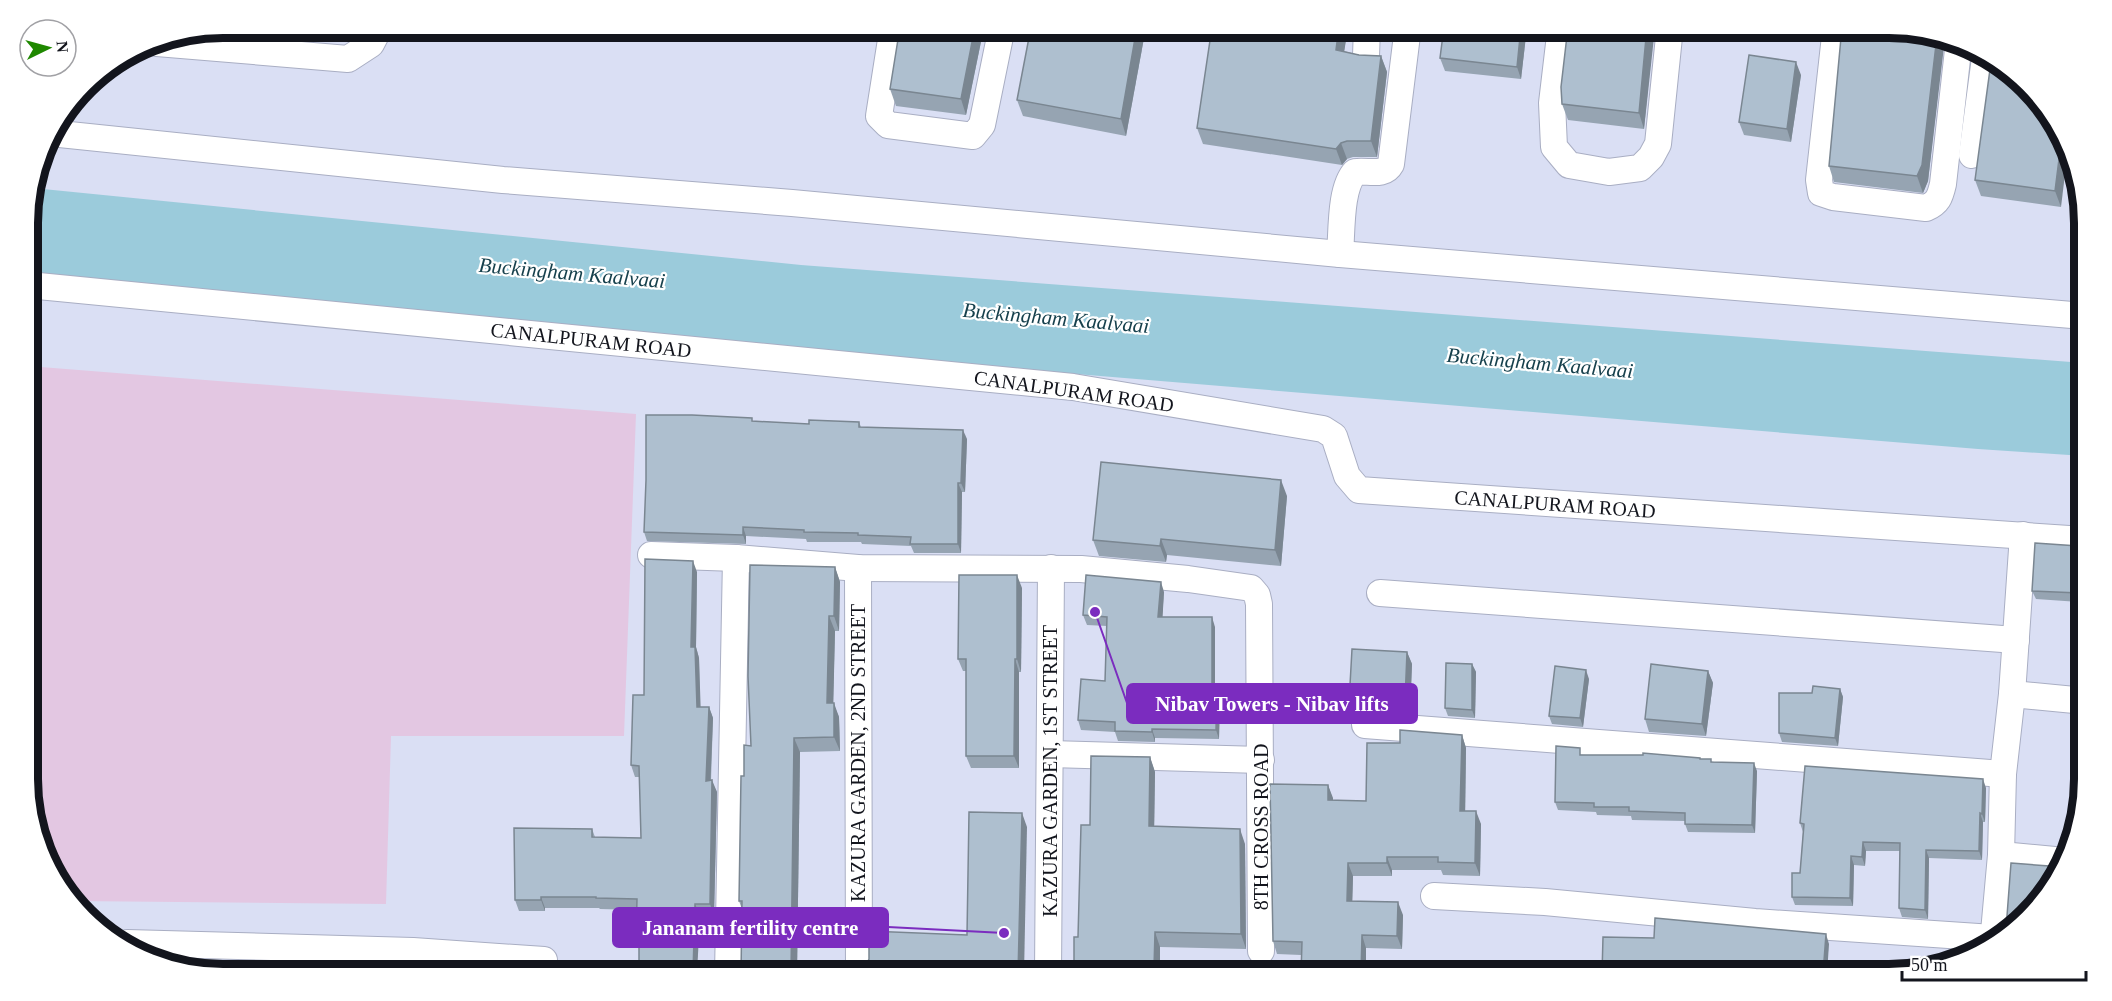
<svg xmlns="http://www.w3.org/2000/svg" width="2112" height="1001" font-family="Georgia,serif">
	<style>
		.green { fill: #e3c7e2 }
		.water { fill: #9bcbdb }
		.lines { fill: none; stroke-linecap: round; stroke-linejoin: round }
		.minor-casing { stroke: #a9aec3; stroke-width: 28 }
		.minor { stroke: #fff; stroke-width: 26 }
		.wall { fill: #96a4b2 }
		.shaded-wall { fill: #7a8691 }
		.building { fill: #aebfcf; stroke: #7a8691; stroke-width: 1.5 }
		.labels { text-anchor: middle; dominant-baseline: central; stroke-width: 4.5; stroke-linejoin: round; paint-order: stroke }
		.street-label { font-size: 20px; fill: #13151d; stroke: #fff }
		.water-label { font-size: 21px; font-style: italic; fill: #17414d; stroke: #fff }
		.rim { fill: none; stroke: #13151d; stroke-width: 8 }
		.leader { fill: none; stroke: #7b2cbf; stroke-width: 2 }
		.callout-dot { fill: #7b2cbf; stroke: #fff; stroke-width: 2 }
		.callout { fill: #7b2cbf; stroke: #7b2cbf; stroke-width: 2 }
		.callout-label { font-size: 21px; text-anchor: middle; font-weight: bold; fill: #fff }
	</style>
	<rect width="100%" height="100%" fill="#dadff4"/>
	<!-- green -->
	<polygon class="green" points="28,366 636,414 624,736 391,736 386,904 73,901 67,897 29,804"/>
	<!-- water -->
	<polygon class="water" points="33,188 801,265 2084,363 2084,456 1978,449 799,351 28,277 27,210"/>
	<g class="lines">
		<defs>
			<g id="minor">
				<polyline points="893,27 879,116 888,125 973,136 982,125 1002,27"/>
				<polyline points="1561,27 1552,103 1554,147 1569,165 1609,172 1640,168 1651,157 1658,144 1670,27"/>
				<path d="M 1836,27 L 1819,180 L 1821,193 L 1833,197 L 1926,208 C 1938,203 1940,197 1943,184 L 1959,41"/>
				<polyline points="157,43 348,59 371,44 380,27"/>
				<polyline points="1366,56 1367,27"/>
				<polyline points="50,133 503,180 792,203 1340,254 2084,316"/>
				<polyline points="1972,155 1985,58"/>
				<path d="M 1340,254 C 1342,231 1340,188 1355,172 C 1368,170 1384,177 1391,164 L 1408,27"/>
				<polyline points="28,285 1073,387 1323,429 1334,436 1347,476 1359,490 2084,540"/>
				<polyline points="651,555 736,558"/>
				<polyline points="858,568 859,974"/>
				<polyline points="1380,593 2016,640"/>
				<polyline points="2012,694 2085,701"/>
				<polyline points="1365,725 2003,774"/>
				<polyline points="1050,754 1261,760"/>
				<polyline points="2001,855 2065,861"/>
				<polyline points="1434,896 1545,902 1755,922 1993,938"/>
				<polyline points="127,943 413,951 544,960 544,974"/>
				<polyline points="1993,943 2001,855 2003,774 2012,694 2023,535"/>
				<polyline points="728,974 736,558 858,568 1081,569 1188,579 1251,588 1257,595 1259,604 1261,951"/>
				<polyline points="1048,974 1051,568"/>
			</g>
		</defs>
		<!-- minor casing -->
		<use href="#minor" class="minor-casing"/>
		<!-- minor -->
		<use href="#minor" class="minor"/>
	</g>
	<!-- wall -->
	<g class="wall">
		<polygon points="900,27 984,27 966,115 896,106 890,89"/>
		<polygon points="1146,27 1126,136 1023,116 1017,100"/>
		<polygon points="1212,27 1348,27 1344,51 1359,55 1381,56 1387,72 1377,157 1353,157 1347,159 1342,165 1203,144 1197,128"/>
		<polygon points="1444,27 1527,27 1521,79 1445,71 1440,58"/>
		<polygon points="1568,27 1654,27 1644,129 1568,120 1562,104"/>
		<polygon points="1944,39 1928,181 1923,193 1834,182 1829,166"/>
		<polygon points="1801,75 1791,142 1744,135 1739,122"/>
		<polygon points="2045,104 2061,207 1981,196 1975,180"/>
		<polygon points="753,421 809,424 859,422 861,427 967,439 965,492 962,492 961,553 914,553 911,546 862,544 861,542 807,542 806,539 746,536 746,544 647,541 644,532"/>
		<polygon points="1287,496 1281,566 1167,555 1166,562 1099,556 1093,540"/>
		<polygon points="2078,546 2081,555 2080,560 2084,560 2085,686 2076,685 2073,677 2079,602 2036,599 2032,591"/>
		<polygon points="835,567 840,582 839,631 835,631 833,703 839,717 840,751 800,752 797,974 741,974 742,909 739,901 744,776 751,746"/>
		<polygon points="697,572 696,647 699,658 700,707 709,707 713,718 711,781 717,792 714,915 700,915 639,974 639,946 636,936 637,910 600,909 599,908 545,908 545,911 519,911 515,900 592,829 595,837 641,838 640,777 635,777 631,765 644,695"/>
		<polygon points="1022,588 1021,672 1019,672 1019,768 971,768 966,756 966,671 963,671 958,659"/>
		<polygon points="1164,592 1162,617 1215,627 1215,685 1220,695 1219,739 1155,738 1155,742 1118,741 1115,732 1081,730 1078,720 1105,681 1107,626 1087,625 1083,615"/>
		<polygon points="1407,652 1412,664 1410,713 1366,710 1359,711 1354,715 1349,703"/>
		<polygon points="1472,664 1476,672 1475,718 1448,716 1445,708"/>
		<polygon points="1708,671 1713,683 1706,736 1649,732 1645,719"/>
		<polygon points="1589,679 1583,727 1552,724 1549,716"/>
		<polygon points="1840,689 1843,697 1838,746 1782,742 1779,733 1812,693"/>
		<polygon points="1462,735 1466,748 1465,811 1481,824 1480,876 1443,875 1441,870 1392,870 1392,876 1353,876 1352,901 1403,915 1402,949 1366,948 1301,955 1277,954 1273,941 1328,785 1333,800 1366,801 1400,743"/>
		<polygon points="1583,755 1700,759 1757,771 1755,833 1688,832 1685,824 1685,821 1632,820 1631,816 1597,815 1596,812 1558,810 1555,802"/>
		<polygon points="1150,757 1155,772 1154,826 1245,844 1246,949 1160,947 1160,974 1077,974 1074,966 1078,937 1090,825"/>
		<polygon points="1986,788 1985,822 1983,822 1982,860 1929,858 1928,919 1902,917 1899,908 1900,851 1866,851 1865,866 1854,865 1853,906 1795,905 1792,897 1800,873 1803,832 1800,823"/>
	</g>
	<!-- shaded-wall -->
	<g class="shaded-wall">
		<polygon points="975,27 984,27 966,115 961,99"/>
		<polygon points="1137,27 1146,27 1126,136 1121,119"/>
		<polygon points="1339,27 1348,27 1342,66 1336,50"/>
		<polygon points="1521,27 1527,27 1521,79 1517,67"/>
		<polygon points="1647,27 1654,27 1655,28 1644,129 1639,113"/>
		<polygon points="1937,36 1945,38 1928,181 1923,193 1917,176"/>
		<polygon points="1381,56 1387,72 1377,157 1371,141"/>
		<polygon points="1796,62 1801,75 1791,142 1787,129"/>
		<polygon points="1341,143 1347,159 1342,165 1336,149"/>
		<polygon points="2061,143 2067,158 2061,207 2055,191"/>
		<polygon points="963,430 967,439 965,492 961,483"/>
		<polygon points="1281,480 1287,496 1281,566 1275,550"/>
		<polygon points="958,483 962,492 961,553 958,544"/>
		<polygon points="743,527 746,536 746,544 743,535"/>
		<polygon points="1161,539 1167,555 1166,562 1160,546"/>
		<polygon points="2078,546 2081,555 2080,568 2077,560"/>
		<polygon points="693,561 697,572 696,647 699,658 701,718 697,707 691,647"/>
		<polygon points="835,567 840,582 839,631 834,616"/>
		<polygon points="1017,575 1022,588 1021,672 1017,659"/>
		<polygon points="1161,582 1164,592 1162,627 1158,617"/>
		<polygon points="829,616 835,631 833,717 827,703"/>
		<polygon points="1212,617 1215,627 1215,695 1212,685"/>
		<polygon points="1407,652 1412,664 1410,713 1405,701"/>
		<polygon points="1015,659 1019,672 1019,768 1014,756"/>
		<polygon points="1472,664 1476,672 1475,718 1472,710"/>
		<polygon points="1586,670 1589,679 1583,727 1580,718"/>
		<polygon points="1708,671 1713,683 1706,736 1702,724"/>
		<polygon points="1217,685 1220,695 1219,739 1216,730"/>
		<polygon points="1840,689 1843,697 1838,746 1835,738"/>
		<polygon points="1355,699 1359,711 1354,715 1349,703"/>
		<polygon points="834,703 839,717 840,751 834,737"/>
		<polygon points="709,707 713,718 710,792 706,781"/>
		<polygon points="1152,729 1155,738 1155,742 1152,732"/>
		<polygon points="1462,735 1466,748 1465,824 1460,811"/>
		<polygon points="794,738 800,752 797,974 791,974"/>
		<polygon points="1150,757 1155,772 1154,841 1149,826"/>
		<polygon points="1754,763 1757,771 1755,833 1752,825"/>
		<polygon points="1983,779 1986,788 1985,822 1982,814"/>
		<polygon points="712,780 717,792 714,915 710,904"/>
		<polygon points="1328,785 1333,798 1333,813 1328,800"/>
		<polygon points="1476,811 1481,824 1480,876 1475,863"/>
		<polygon points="1022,813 1027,827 1024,974 1018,974"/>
		<polygon points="1980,813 1983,822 1982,860 1979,851"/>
		<polygon points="1240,829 1245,844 1246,949 1241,934"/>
		<polygon points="1863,842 1866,851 1865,866 1862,857"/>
		<polygon points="1926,850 1929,858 1928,919 1925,910"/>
		<polygon points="1851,856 1854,865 1853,906 1850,898"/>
		<polygon points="1387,857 1392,870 1392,876 1387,863"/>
		<polygon points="1348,863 1353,876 1352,914 1347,901"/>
		<polygon points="2049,866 2052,875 2052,885 2048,892"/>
		<polygon points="541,897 545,908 545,911 541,900"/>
		<polygon points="1398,902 1403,915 1402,949 1397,936"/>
		<polygon points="695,904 700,915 697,974 693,974"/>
		<polygon points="1155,932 1160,947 1160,974 1156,974 1154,968"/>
		<polygon points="1826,934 1829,944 1827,974 1823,974"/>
		<polygon points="1362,935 1366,948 1366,974 1361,974"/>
	</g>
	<!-- building -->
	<g class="building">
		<polygon points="900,27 975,27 961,99 890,89"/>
		<polygon points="1031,27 1137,27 1121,119 1017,100"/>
		<polygon points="1212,27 1339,27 1336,50 1359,55 1381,56 1371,141 1347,141 1341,143 1336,149 1197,128"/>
		<polygon points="1444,27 1521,27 1517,67 1440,58"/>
		<polygon points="1568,27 1647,27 1639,113 1562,104 1561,87"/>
		<polygon points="1842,27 1889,27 1937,36 1922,165 1917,176 1829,166"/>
		<polygon points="1749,55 1796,62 1787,129 1739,122"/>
		<polygon points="1991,62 2045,104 2061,143 2055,191 1975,180"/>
		<polygon points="646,415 692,415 752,418 752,421 809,424 809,420 859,422 859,427 963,430 961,483 958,483 958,544 910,544 911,537 858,535 858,533 804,532 804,530 743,527 743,535 644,532 646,480"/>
		<polygon points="1101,462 1281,480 1275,550 1161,539 1160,546 1093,540"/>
		<polygon points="2035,543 2078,546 2077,560 2084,560 2085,678 2073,677 2079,593 2032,591"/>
		<polygon points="645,559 693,561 691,647 695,647 697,707 709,707 706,781 712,780 710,904 695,904 693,973 702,974 639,974 639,936 636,936 637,899 596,898 596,897 541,897 541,900 515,900 514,828 592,829 592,837 641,838 639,766 631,765 633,695 644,695"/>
		<polygon points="750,565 835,567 834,616 829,616 827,703 834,703 834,737 794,738 791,974 741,974 742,901 739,901 741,776 744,776 744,745 751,746 748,676"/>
		<polygon points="959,575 1017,575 1017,659 1015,659 1014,756 966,756 966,659 958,659"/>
		<polygon points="1086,575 1161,582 1158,617 1212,617 1212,685 1217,685 1216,730 1152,729 1152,732 1115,731 1115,722 1078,720 1081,679 1105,681 1107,617 1083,615"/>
		<polygon points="1352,649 1407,652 1405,701 1362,698 1355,699 1349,703"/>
		<polygon points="1446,663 1472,664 1472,710 1445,708"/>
		<polygon points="1651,664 1708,671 1702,724 1645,719"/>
		<polygon points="1555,666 1586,670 1580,718 1549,716"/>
		<polygon points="1813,686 1840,689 1835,738 1779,733 1779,693 1812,693"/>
		<polygon points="1400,730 1462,735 1460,811 1476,811 1475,863 1438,862 1438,857 1387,857 1387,863 1348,863 1347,901 1398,902 1397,936 1362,935 1361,974 1301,974 1302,942 1273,941 1270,784 1328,785 1328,800 1366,801 1367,743 1400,743"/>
		<polygon points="1556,746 1580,748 1580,755 1643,755 1643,753 1700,758 1700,759 1711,759 1711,762 1754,763 1752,825 1685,824 1685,813 1629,811 1629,807 1594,807 1594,803 1555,802"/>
		<polygon points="1091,756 1150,757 1149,826 1240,829 1241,934 1155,932 1154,968 1074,966 1074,937 1078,937 1081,825 1090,825"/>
		<polygon points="1805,766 1983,779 1982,814 1980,813 1979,851 1926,850 1925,910 1899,908 1900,843 1863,842 1862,857 1851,856 1850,898 1792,897 1792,873 1800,873 1804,824 1800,823"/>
		<polygon points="969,812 1022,813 1018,974 864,974 864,969 869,959 869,931 967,935"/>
		<polygon points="2011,863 2049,866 2048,892 2044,898 2004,935 2006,929"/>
		<polygon points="1655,918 1826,934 1823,974 1602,974 1603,937 1654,938"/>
		<polygon points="345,963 345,969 379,968 379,974 249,974 248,969"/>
	</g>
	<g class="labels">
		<!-- street labels -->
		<g class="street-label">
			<text transform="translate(591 340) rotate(6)">CANALPURAM ROAD</text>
			<text transform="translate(1074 391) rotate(8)">CANALPURAM ROAD</text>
			<text transform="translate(1555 504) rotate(4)">CANALPURAM ROAD</text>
			<text transform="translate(858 753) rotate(-90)">KAZURA GARDEN, 2ND STREET</text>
			<text transform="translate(1050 771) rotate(-90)">KAZURA GARDEN, 1ST STREET</text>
			<text transform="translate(1261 827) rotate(-90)">8TH CROSS ROAD</text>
		</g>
		<!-- water labels -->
		<g class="water-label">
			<text transform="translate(572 273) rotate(5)">Buckingham Kaalvaai</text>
			<text transform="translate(1056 318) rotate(5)">Buckingham Kaalvaai</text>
			<text transform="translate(1540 363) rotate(5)">Buckingham Kaalvaai</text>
		</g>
	</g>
	<!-- crop -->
	<path d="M0 0H2112V1001H0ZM223 38H1889A185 185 0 0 1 2074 223V779A185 185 0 0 1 1889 964H223A185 185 0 0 1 38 779V223A185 185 0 0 1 223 38Z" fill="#fff" fill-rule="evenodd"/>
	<path class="rim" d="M223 38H1889A185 185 0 0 1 2074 223V779A185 185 0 0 1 1889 964H223A185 185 0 0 1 38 779V223A185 185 0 0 1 223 38Z"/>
	<!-- callouts -->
	<path class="leader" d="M1095 612L1127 703M1004 933L888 927"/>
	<g class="callout-dot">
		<circle cx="1095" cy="612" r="6"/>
		<circle cx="1004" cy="933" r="6"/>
	</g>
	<g class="callout">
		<rect x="1127" y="684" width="290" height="39" rx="6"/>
		<rect x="613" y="908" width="275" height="39" rx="6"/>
	</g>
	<g class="callout-label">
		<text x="1272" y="711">Nibav Towers - Nibav lifts</text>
		<text x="750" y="935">Jananam fertility centre</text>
	</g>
	<!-- north arrow -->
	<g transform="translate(48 48) rotate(85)"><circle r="28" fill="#ffffff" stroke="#a1a1a5" stroke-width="1.5"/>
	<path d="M0-4.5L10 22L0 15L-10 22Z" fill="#1f8800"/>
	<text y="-9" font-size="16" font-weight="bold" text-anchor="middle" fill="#13151d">N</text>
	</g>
	<!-- scale -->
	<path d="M1902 971v9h184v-9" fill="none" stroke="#13151d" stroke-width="3"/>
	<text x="1911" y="971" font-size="18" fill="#13151d" stroke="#ffffff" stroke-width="4.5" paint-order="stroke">50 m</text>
</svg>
